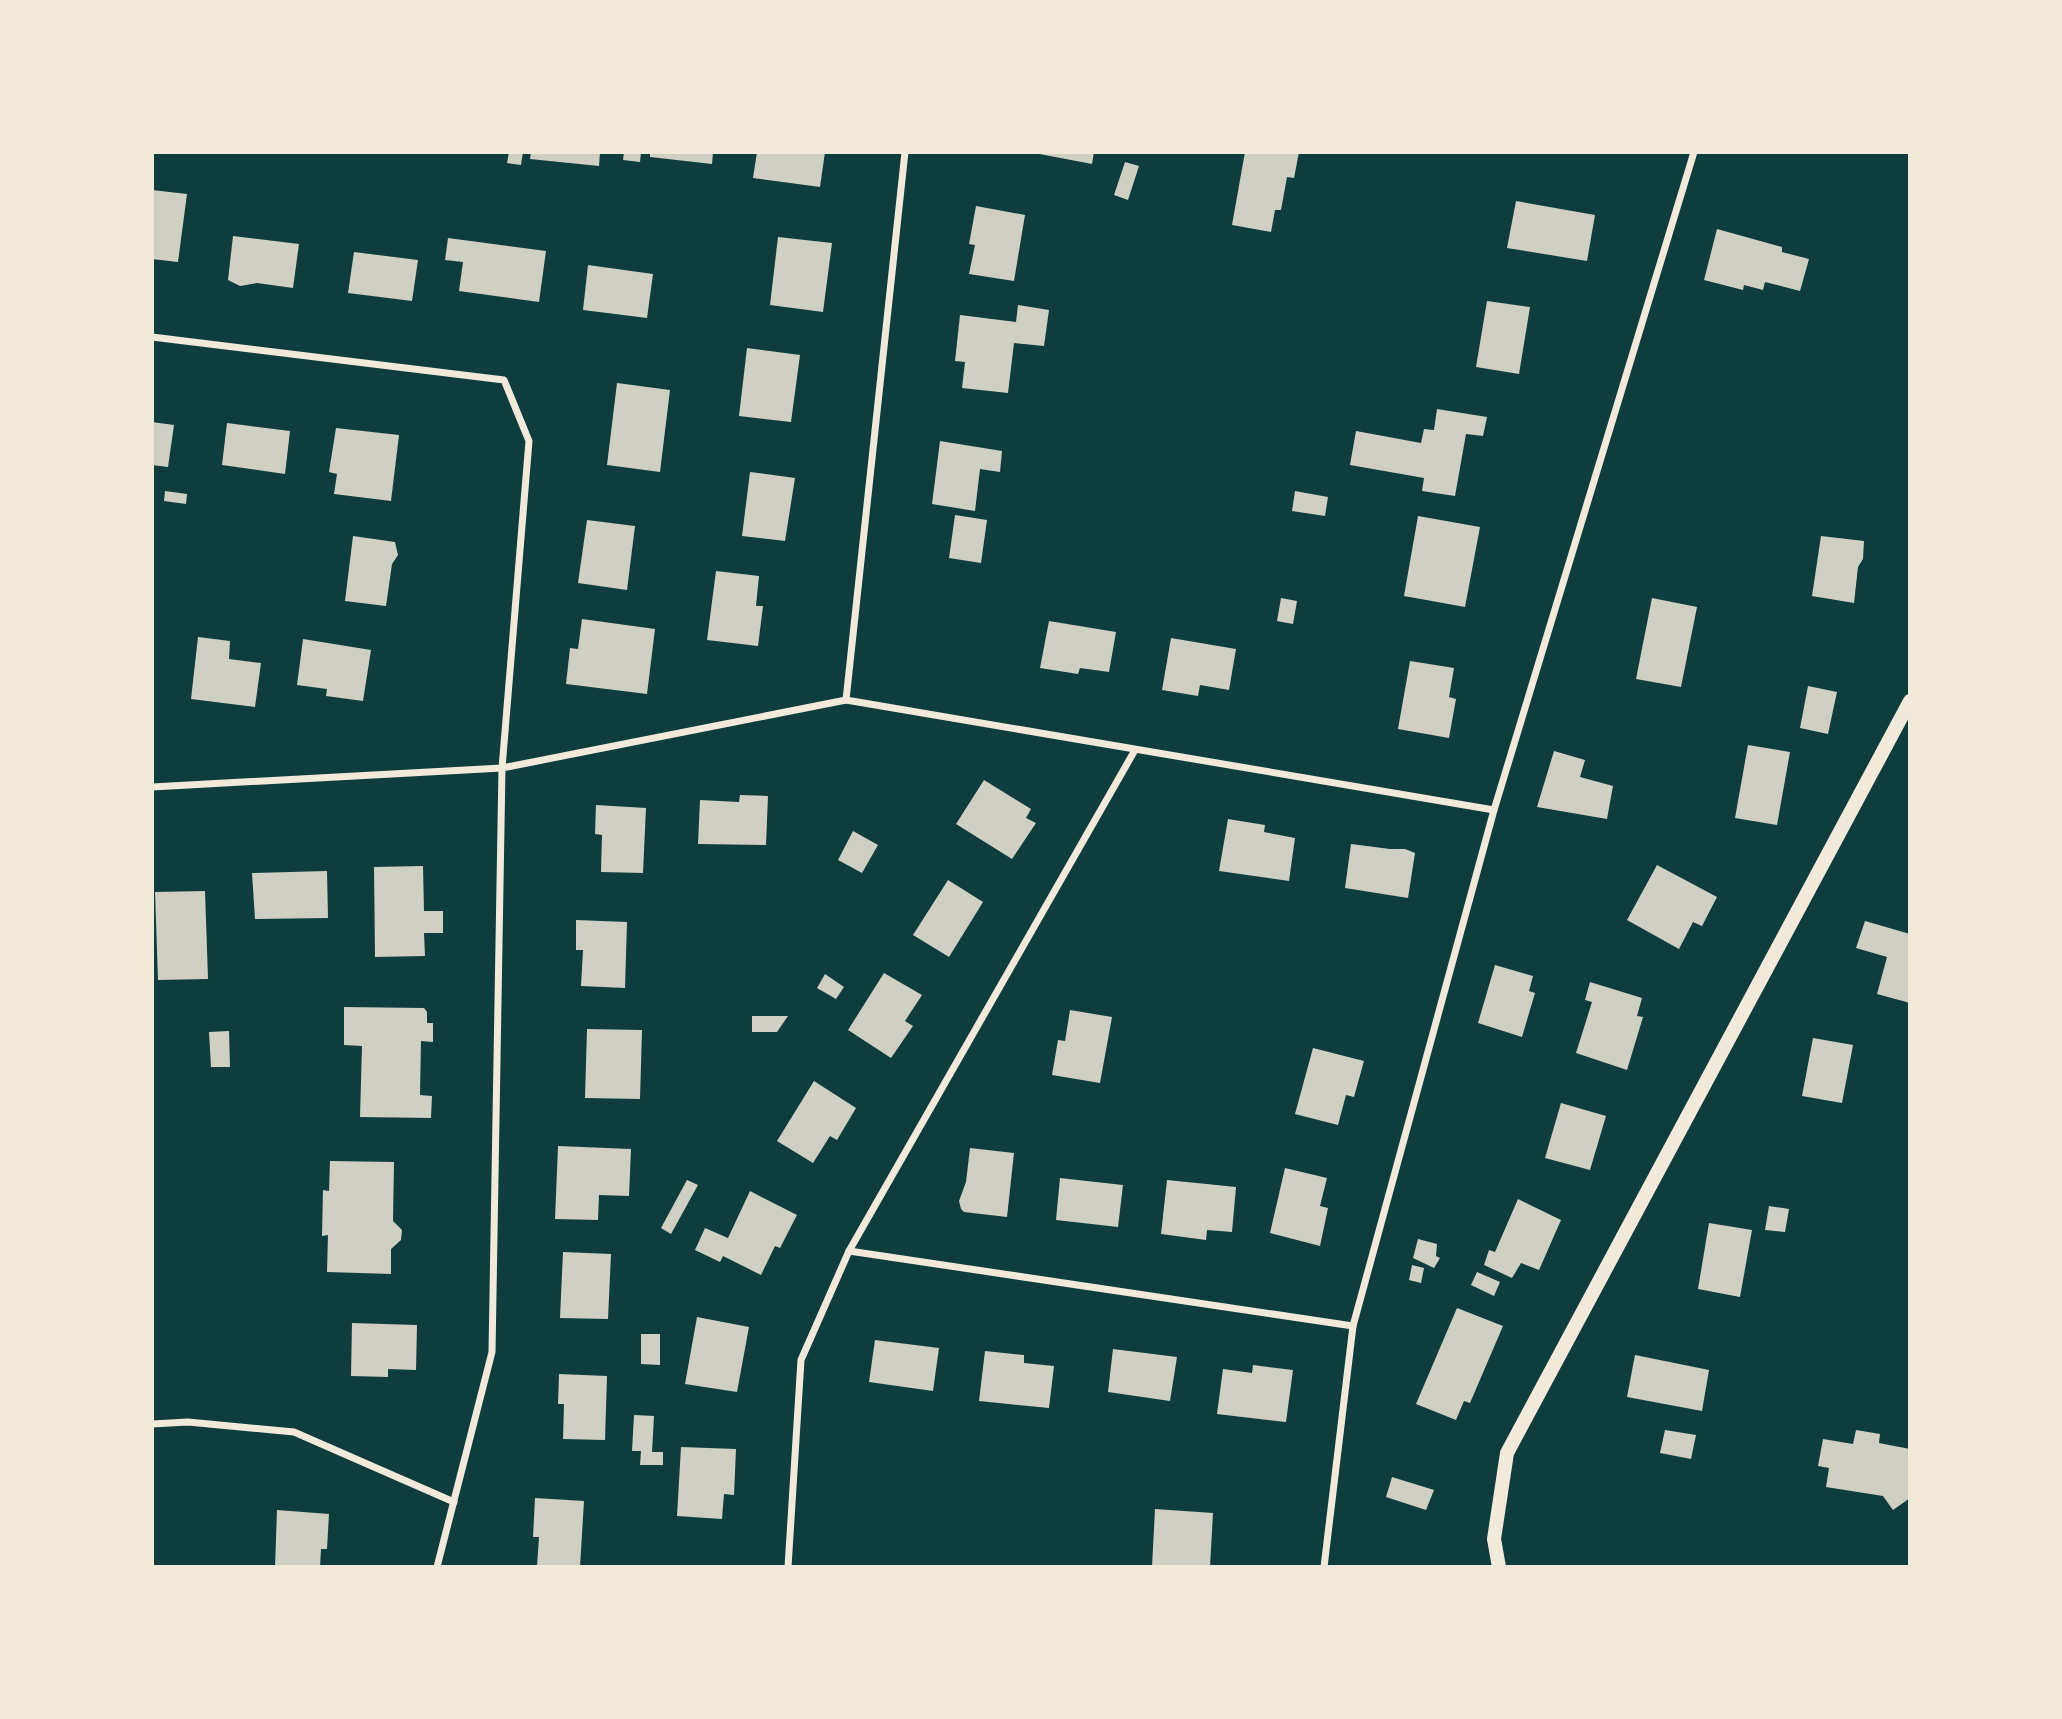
<svg xmlns="http://www.w3.org/2000/svg" width="2062" height="1719" font-family="'Golos Text',sans-serif">
	<style>
		.building { fill: #cfcfc3 }
		.lines { fill: none; stroke-linecap: round; stroke-linejoin: round }
		.minor { stroke: #f1e9da; stroke-width: 7 }
		.secondary { stroke: #f1e9da; stroke-width: 14 }
	</style>
	<rect width="100%" height="100%" fill="#0f3d3e"/>
	<!-- building -->
	<g class="building">
		<polygon points="509,152 523,152 521,165 507,163"/>
		<polygon points="531,152 600,152 599,166 530,159"/>
		<polygon points="624,152 641,152 640,162 623,160"/>
		<polygon points="650,152 713,152 712,164 650,157"/>
		<polygon points="757,152 825,152 820,187 753,178"/>
		<polygon points="1029,152 1094,152 1092,164"/>
		<polygon points="1245,152 1299,152 1294,178 1287,177 1281,210 1275,210 1271,232 1232,225"/>
		<polygon points="1125,162 1139,166 1128,200 1114,195"/>
		<polygon points="152,190 187,194 178,262 152,259"/>
		<polygon points="1516,201 1595,215 1587,261 1507,248"/>
		<polygon points="976,206 1025,215 1014,281 969,274 975,245 969,244"/>
		<polygon points="1717,229 1782,247 1782,252 1809,259 1800,291 1765,282 1763,290 1744,285 1743,290 1704,280"/>
		<polygon points="233,236 299,244 293,288 257,283 240,286 228,280"/>
		<polygon points="778,237 832,243 823,312 770,305"/>
		<polygon points="448,238 546,251 539,302 459,291 463,262 445,260"/>
		<polygon points="354,252 418,260 412,301 348,293"/>
		<polygon points="588,265 653,274 647,318 583,310"/>
		<polygon points="1487,301 1530,307 1519,374 1476,367"/>
		<polygon points="1018,305 1049,310 1044,346 1014,343 1008,393 962,388 965,362 955,361 960,315 1016,322"/>
		<polygon points="747,348 800,355 791,422 739,416"/>
		<polygon points="617,383 670,390 660,472 607,465"/>
		<polygon points="1437,409 1487,417 1483,436 1466,434 1455,496 1422,491 1424,478 1350,465 1356,431 1421,443 1424,429 1434,430"/>
		<polygon points="152,422 174,425 168,467 152,465"/>
		<polygon points="227,423 290,431 285,474 222,465"/>
		<polygon points="336,428 399,435 391,501 334,494 337,474 329,472"/>
		<polygon points="940,441 1002,451 1000,472 980,469 975,511 932,504"/>
		<polygon points="750,472 795,478 785,541 742,536"/>
		<polygon points="165,491 187,494 186,504 164,501"/>
		<polygon points="1295,491 1328,497 1325,516 1292,511"/>
		<polygon points="955,515 987,520 981,563 949,558"/>
		<polygon points="1418,516 1480,527 1465,607 1404,596"/>
		<polygon points="587,520 635,526 627,590 578,583"/>
		<polygon points="353,536 395,542 398,555 392,564 386,606 345,601"/>
		<polygon points="1821,536 1864,541 1863,559 1858,567 1854,603 1812,596"/>
		<polygon points="716,571 759,576 756,606 763,606 758,646 707,640"/>
		<polygon points="1281,598 1297,601 1293,624 1277,621"/>
		<polygon points="1652,598 1697,607 1681,687 1636,679"/>
		<polygon points="582,619 655,629 647,694 566,684 570,648 578,649"/>
		<polygon points="1049,621 1116,632 1109,672 1080,668 1078,674 1040,668"/>
		<polygon points="198,637 230,641 229,659 261,663 255,707 191,699"/>
		<polygon points="1171,638 1236,649 1229,690 1200,685 1198,696 1162,690"/>
		<polygon points="303,639 371,650 363,701 326,696 327,689 297,685"/>
		<polygon points="1410,661 1454,668 1449,697 1456,699 1449,738 1398,729"/>
		<polygon points="1808,686 1837,692 1828,734 1800,728"/>
		<polygon points="1748,745 1790,752 1777,825 1735,818"/>
		<polygon points="1554,751 1585,760 1580,777 1613,786 1607,819 1537,807"/>
		<polygon points="984,780 1031,809 1026,818 1036,823 1012,859 956,824"/>
		<polygon points="740,795 768,796 766,845 698,844 700,800 739,802"/>
		<polygon points="596,805 646,808 643,873 601,872 602,835 595,834"/>
		<polygon points="1228,819 1265,825 1264,832 1295,838 1289,881 1219,871"/>
		<polygon points="853,831 878,845 862,873 838,860"/>
		<polygon points="1351,844 1390,849 1405,849 1415,853 1408,898 1345,888"/>
		<polygon points="1657,865 1717,897 1702,926 1693,922 1679,949 1627,920"/>
		<polygon points="423,866 424,911 443,911 443,933 424,933 425,956 375,957 374,867"/>
		<polygon points="327,871 328,918 255,919 252,873"/>
		<polygon points="948,880 983,902 949,957 913,935"/>
		<polygon points="205,891 208,979 158,980 155,892"/>
		<polygon points="576,920 627,922 625,988 581,986 583,950 576,950"/>
		<polygon points="1865,921 1910,934 1910,1003 1877,994 1887,957 1856,948"/>
		<polygon points="1495,965 1533,976 1529,991 1535,993 1522,1037 1478,1023"/>
		<polygon points="884,973 922,995 905,1021 913,1026 891,1058 848,1030"/>
		<polygon points="825,974 844,987 836,999 817,988"/>
		<polygon points="1590,982 1642,998 1637,1016 1643,1017 1627,1070 1576,1053 1592,1002 1585,1000"/>
		<polygon points="344,1007 424,1008 427,1012 427,1023 433,1023 433,1042 421,1041 420,1095 432,1096 431,1118 360,1117 362,1046 344,1045"/>
		<polygon points="1070,1010 1112,1017 1100,1083 1052,1075 1058,1040 1065,1041"/>
		<polygon points="752,1016 788,1016 777,1032 752,1032"/>
		<polygon points="587,1029 642,1030 640,1099 585,1098"/>
		<polygon points="229,1031 230,1067 211,1067 209,1032"/>
		<polygon points="1813,1038 1853,1045 1842,1103 1802,1096"/>
		<polygon points="1313,1048 1364,1061 1354,1097 1346,1095 1338,1125 1295,1114"/>
		<polygon points="814,1081 856,1108 837,1140 830,1136 813,1163 777,1141"/>
		<polygon points="1561,1103 1606,1116 1590,1170 1545,1158"/>
		<polygon points="558,1146 631,1149 629,1196 599,1195 598,1220 555,1219"/>
		<polygon points="970,1148 1014,1153 1007,1217 964,1212 961,1209 959,1201 966,1182"/>
		<polygon points="330,1161 394,1162 393,1221 402,1230 401,1240 391,1249 391,1274 327,1272 328,1235 322,1236 323,1190 329,1191"/>
		<polygon points="1285,1168 1327,1178 1320,1206 1328,1208 1320,1246 1270,1233"/>
		<polygon points="1060,1178 1123,1185 1118,1227 1056,1220"/>
		<polygon points="687,1180 698,1185 671,1234 661,1228"/>
		<polygon points="1167,1180 1236,1187 1232,1232 1207,1230 1206,1240 1161,1234"/>
		<polygon points="750,1191 797,1215 780,1248 775,1246 761,1275 723,1256 720,1262 695,1250 705,1228 728,1238"/>
		<polygon points="1518,1199 1561,1220 1539,1270 1521,1263 1512,1278 1484,1265 1489,1250 1495,1252"/>
		<polygon points="1769,1206 1789,1209 1785,1232 1765,1230"/>
		<polygon points="1709,1223 1752,1230 1740,1297 1698,1289"/>
		<polygon points="1418,1239 1437,1244 1436,1256 1440,1258 1434,1268 1413,1258"/>
		<polygon points="563,1252 611,1254 608,1319 560,1318"/>
		<polygon points="1412,1265 1424,1268 1421,1283 1409,1280"/>
		<polygon points="1477,1272 1500,1282 1494,1296 1471,1285"/>
		<polygon points="1457,1308 1503,1326 1470,1403 1464,1401 1456,1420 1416,1404"/>
		<polygon points="697,1317 749,1327 737,1392 685,1384"/>
		<polygon points="352,1323 417,1325 416,1370 388,1369 388,1377 351,1376"/>
		<polygon points="641,1334 660,1334 660,1365 641,1364"/>
		<polygon points="875,1340 939,1348 933,1391 869,1382"/>
		<polygon points="1113,1349 1177,1357 1170,1401 1108,1392"/>
		<polygon points="985,1351 1024,1355 1024,1363 1054,1366 1049,1408 979,1401"/>
		<polygon points="1635,1355 1709,1370 1702,1411 1627,1397"/>
		<polygon points="1253,1365 1293,1370 1286,1422 1217,1414 1223,1369 1252,1373"/>
		<polygon points="559,1374 607,1376 605,1440 563,1439 564,1404 558,1404"/>
		<polygon points="634,1415 654,1416 652,1452 663,1452 663,1465 640,1465 641,1451 632,1451"/>
		<polygon points="1665,1430 1696,1435 1691,1459 1660,1453"/>
		<polygon points="1856,1430 1880,1434 1879,1443 1910,1449 1910,1498 1893,1510 1883,1496 1826,1487 1829,1468 1818,1466 1823,1439 1853,1444"/>
		<polygon points="681,1447 736,1449 734,1495 724,1494 722,1519 677,1516"/>
		<polygon points="1392,1477 1434,1490 1426,1510 1386,1497"/>
		<polygon points="535,1498 584,1501 580,1567 537,1566 539,1537 533,1537"/>
		<polygon points="1155,1509 1213,1513 1210,1567 1152,1567"/>
		<polygon points="277,1510 329,1514 327,1549 321,1549 320,1567 275,1567"/>
	</g>
	<g class="lines">
		<!-- minor -->
		<g class="minor">
			<polyline points="152,337 504,380 529,441 502,768 492,1352 437,1567"/>
			<polyline points="846,700 905,152"/>
			<polyline points="152,787 502,768 846,700 1494,810"/>
			<polyline points="849,1251 1353,1326"/>
			<polyline points="152,1424 188,1422 294,1432 454,1502"/>
			<polyline points="788,1567 801,1360 849,1251 1135,750"/>
			<polyline points="1324,1567 1353,1326 1494,810 1694,152"/>
		</g>
		<!-- secondary -->
		<polyline class="secondary" points="1499,1567 1494,1539 1507,1453 1910,701"/>
	</g>
	<!-- border -->
	<rect width="2062" height="1719" fill="none" stroke="#f1e9da" stroke-width="308"/>
</svg>
